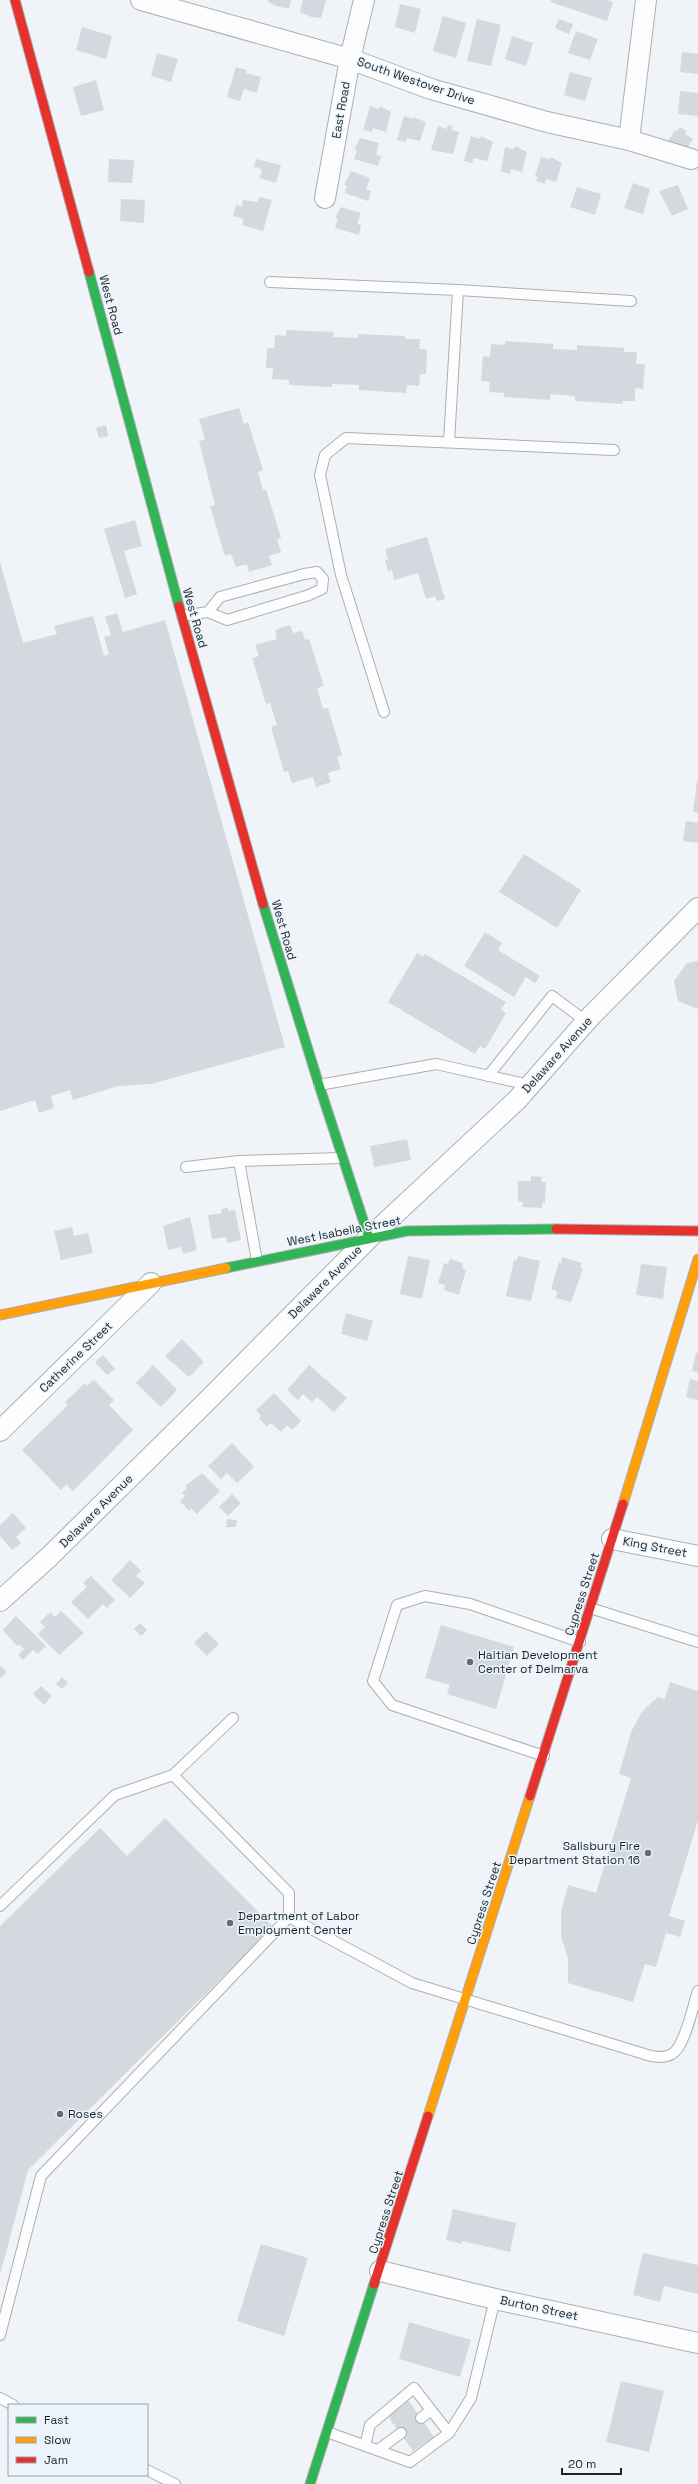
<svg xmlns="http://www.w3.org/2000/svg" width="698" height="2484" font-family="'Space Grotesk',sans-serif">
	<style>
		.building { fill: #d3d9de }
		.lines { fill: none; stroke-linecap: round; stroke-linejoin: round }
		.lane-casing { stroke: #aaafb4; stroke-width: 12 }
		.street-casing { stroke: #aaafb4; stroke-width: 22 }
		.fast-casing { stroke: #aaafb4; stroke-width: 11 }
		.slow-casing { stroke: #aaafb4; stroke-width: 11 }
		.jam-casing { stroke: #aaafb4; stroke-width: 11 }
		.lane { stroke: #fdfdfe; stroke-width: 10 }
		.street { stroke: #fdfdfe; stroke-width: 20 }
		.fast { stroke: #30b455; stroke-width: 9 }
		.slow { stroke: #ff9f0a; stroke-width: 9 }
		.jam { stroke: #e5322d; stroke-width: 9 }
		.poi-dot { fill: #666c71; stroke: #ecf5fc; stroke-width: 1.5 }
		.labels { text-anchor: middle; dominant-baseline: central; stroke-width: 3; stroke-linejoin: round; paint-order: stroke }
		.street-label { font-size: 12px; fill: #1b2329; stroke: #ecf5fc }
		.poi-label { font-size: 12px; fill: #1b2329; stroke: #ecf5fc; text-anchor: start }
	</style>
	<rect width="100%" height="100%" fill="#f0f4f8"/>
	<!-- building -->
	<g class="building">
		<polygon points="268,0 291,0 289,9 276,6 268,2"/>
		<polygon points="303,0 326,0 321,18 311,17 300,12"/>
		<polygon points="551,0 606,0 613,2 607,21 551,2"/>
		<polygon points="400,4 421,9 415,33 395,27"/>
		<polygon points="443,16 466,23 456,58 433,51"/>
		<polygon points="477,19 501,25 491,66 467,61"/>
		<polygon points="559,19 573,24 569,34 555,28"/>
		<polygon points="82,27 112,36 106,59 76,50"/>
		<polygon points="576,31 598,39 590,60 568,53"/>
		<polygon points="512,36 533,43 526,66 505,59"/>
		<polygon points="682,52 698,54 698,74 680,72"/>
		<polygon points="157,53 178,59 171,82 151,76"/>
		<polygon points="236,67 247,70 246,73 261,77 257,93 244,89 240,101 227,97"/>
		<polygon points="570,72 592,78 585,101 564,95"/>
		<polygon points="96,80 104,110 81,116 73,87"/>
		<polygon points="680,91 698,93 698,116 678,114"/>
		<polygon points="370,106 379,109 380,106 391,112 386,132 373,128 372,132 363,130"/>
		<polygon points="404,116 413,119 413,117 426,122 420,141 407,138 406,142 397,140"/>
		<polygon points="448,125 452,126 451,130 459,132 453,154 431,150 438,126 447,129"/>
		<polygon points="680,127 687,131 685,134 693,139 683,155 666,144 675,130 677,131"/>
		<polygon points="471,136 480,139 481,136 493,142 487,161 474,158 472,163 464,161"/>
		<polygon points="360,138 379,143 376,155 381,156 378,166 354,159 357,150 354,150"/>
		<polygon points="515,146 527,152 522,172 511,169 510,174 501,171 505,147 514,149"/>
		<polygon points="541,157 550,159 551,157 562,163 556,182 546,179 545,184 536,181 538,177 535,176"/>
		<polygon points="109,159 134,160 132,183 108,182"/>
		<polygon points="256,159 281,165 276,183 260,178 262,169 254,167"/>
		<polygon points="351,171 370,178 366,189 371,191 368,201 345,193 347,185 344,185"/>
		<polygon points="633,183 650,189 643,214 624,208"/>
		<polygon points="678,185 688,209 672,216 659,191"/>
		<polygon points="577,187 601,194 595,215 570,207"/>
		<polygon points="259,197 272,200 263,231 242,225 244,219 233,216 236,205 242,206 243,200 258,202"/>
		<polygon points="121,199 145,200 144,223 120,221"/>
		<polygon points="341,207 361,213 357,224 361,225 359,235 335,228 338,219 335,218"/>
		<polygon points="286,330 334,332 333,337 358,338 358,334 405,336 405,339 420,339 419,349 427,349 426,374 420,374 419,386 407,385 406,393 359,390 359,385 332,384 332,387 289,385 289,380 272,379 273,368 266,368 267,348 274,348 275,335 286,336"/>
		<polygon points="506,341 553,344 553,349 577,350 577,345 624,348 624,352 637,352 636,364 645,364 643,389 635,388 635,401 623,401 622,404 575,401 575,396 550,394 550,400 504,397 504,393 489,392 490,382 481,381 483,356 490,357 491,344 505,345"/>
		<polygon points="239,408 244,424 248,422 263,470 258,472 263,490 266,489 281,538 277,539 281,552 269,556 272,565 249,572 247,564 236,567 231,554 225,556 210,506 215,505 199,441 205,439 199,419"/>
		<polygon points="106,425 108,436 99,438 96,428"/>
		<polygon points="135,520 142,546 124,551 137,594 125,598 104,529"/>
		<polygon points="427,537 445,599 437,601 435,596 426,599 418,573 394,580 392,570 388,571 385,560 388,559 385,549"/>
		<polygon points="0,562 23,643 57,634 54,626 93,616 104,656 109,654 104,637 111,635 105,617 117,613 123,632 165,620 285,1047 151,1084 118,1086 73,1100 70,1090 51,1096 54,1108 39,1113 35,1100 0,1111"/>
		<polygon points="290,625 293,633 302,631 305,640 309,639 324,686 317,688 323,709 328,708 342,755 337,757 341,769 328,773 331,782 316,787 313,777 292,783 288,771 284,772 271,727 277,725 270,703 266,704 252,658 259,656 255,645 277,639 275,630"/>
		<polygon points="697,781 698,781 698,813 693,812"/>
		<polygon points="686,821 698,823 698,843 683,841"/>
		<polygon points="524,854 581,890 557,928 499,892"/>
		<polygon points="485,932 502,943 498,950 540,976 535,983 526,977 514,997 464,966"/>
		<polygon points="417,953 423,957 425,954 506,1002 501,1010 506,1013 485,1049 480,1046 475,1054 388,1002"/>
		<polygon points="698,961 698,1009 678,1001 674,981 687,963"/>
		<polygon points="407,1139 411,1160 374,1167 370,1146"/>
		<polygon points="531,1176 542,1177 541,1182 546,1182 545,1203 542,1202 542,1208 522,1207 523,1202 518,1201 518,1181 531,1181"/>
		<polygon points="228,1208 228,1211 235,1210 241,1240 227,1243 226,1237 212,1239 208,1215 222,1213 221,1209"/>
		<polygon points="190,1217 197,1250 183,1254 181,1247 168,1250 163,1226"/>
		<polygon points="72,1227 74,1236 88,1233 93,1253 61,1260 54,1231"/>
		<polygon points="408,1256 430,1260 422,1299 400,1294"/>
		<polygon points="518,1256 540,1261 531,1301 506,1296 514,1260 517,1261"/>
		<polygon points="562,1257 582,1263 580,1268 583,1269 571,1302 556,1298 557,1291 551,1289 559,1262 561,1263"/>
		<polygon points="450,1259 463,1263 462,1268 466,1270 459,1295 444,1290 445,1285 438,1283 444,1263 448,1264"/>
		<polygon points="641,1264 667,1267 663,1299 636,1295"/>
		<polygon points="346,1313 373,1321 367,1341 341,1334"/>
		<polygon points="182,1339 204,1362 189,1377 165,1356"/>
		<polygon points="696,1353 698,1353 698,1372 692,1371"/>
		<polygon points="103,1355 115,1369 107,1375 95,1362"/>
		<polygon points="153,1365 177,1390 161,1407 136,1383"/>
		<polygon points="309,1365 347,1398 334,1412 317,1397 312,1402 303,1394 298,1400 287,1390"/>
		<polygon points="690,1379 698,1381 698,1400 686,1397"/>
		<polygon points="94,1380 114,1400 109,1405 133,1430 73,1491 66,1484 61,1490 22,1450 68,1405 65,1402 85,1383 87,1386"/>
		<polygon points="274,1393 301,1421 292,1430 287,1425 281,1432 271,1423 267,1427 259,1418 261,1416 256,1410"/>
		<polygon points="232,1443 254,1467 237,1483 227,1473 221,1479 208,1466"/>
		<polygon points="202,1473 220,1491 197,1514 191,1508 189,1511 180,1501 185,1496 182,1493 187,1488 185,1486"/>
		<polygon points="232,1494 241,1503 228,1516 219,1507"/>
		<polygon points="13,1513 26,1528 16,1537 21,1543 12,1550 0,1536 0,1525"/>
		<polygon points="227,1519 237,1520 236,1527 226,1527"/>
		<polygon points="130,1560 141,1571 136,1576 145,1583 130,1598 111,1580"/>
		<polygon points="91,1576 115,1600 107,1608 103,1604 88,1619 71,1602 87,1587 83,1583"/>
		<polygon points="61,1611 84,1633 59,1655 38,1634 45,1627 40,1622 50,1612 55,1617"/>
		<polygon points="16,1616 46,1646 38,1654 33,1650 23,1660 18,1655 24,1649 19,1644 17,1646 3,1630"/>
		<polygon points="140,1623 147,1630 141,1636 134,1629"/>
		<polygon points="441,1625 514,1647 496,1709 447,1694 450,1685 425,1678"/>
		<polygon points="206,1631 219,1644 207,1656 194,1643"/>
		<polygon points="0,1665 7,1672 0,1679"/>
		<polygon points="62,1677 68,1683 62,1689 56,1684"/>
		<polygon points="670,1682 698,1691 698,1820 669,1916 685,1921 680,1937 666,1933 656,1967 645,1964 633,2002 568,1983 568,1959 561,1936 561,1912 568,1885 596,1893 631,1778 619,1774 631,1732 642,1712 650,1704 658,1697 665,1699"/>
		<polygon points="41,1686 52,1696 44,1705 33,1694"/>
		<polygon points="165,1818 273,1927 28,2170 0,2275 0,1926 100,1828 127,1856"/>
		<polygon points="453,2209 516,2223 510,2252 462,2241 462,2244 446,2240"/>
		<polygon points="261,2244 308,2258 284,2336 237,2321"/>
		<polygon points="643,2253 698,2265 698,2294 664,2286 660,2302 633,2295"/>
		<polygon points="409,2322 471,2340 460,2377 399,2359"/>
		<polygon points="621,2381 664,2391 649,2452 606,2442"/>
		<polygon points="408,2400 434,2437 413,2451 387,2415"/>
	</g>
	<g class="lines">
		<defs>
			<g id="lane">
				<polyline points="270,282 458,290 631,301"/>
				<polyline points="449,442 458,290"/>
				<polyline points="182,616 208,612 227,620 309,595 322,589 323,579 317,572 304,574 220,597 208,612"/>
				<polyline points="384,712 341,575 320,475 325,455 346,438 614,450"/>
				<polyline points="488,1076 552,996 587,1022"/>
				<polyline points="319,1085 436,1064 530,1085"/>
				<polyline points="239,1161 257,1261"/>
				<polyline points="186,1167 239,1161 342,1158"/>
				<polyline points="590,1608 698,1642"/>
				<polyline points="544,1756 392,1705 373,1681 397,1605 425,1596 470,1604 580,1642"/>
				<polyline points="173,1775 289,1893 289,1917"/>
				<polyline points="0,1906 115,1795 173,1775 233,1718"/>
				<path d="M 0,2335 L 41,2176 L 289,1917 L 412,1983 L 651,2056 C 658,2057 665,2058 672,2054 C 685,2047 693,2005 698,1991"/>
				<polyline points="0,2398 13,2405"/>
				<polyline points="421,2418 431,2410"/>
				<polyline points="327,2432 410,2462 449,2433 471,2398 495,2299"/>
				<polyline points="365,2446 370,2425 414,2388 449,2433"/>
				<polyline points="378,2450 401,2433"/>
				<polyline points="147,2470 175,2484"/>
			</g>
			<g id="street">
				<polyline points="141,0 350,59 431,89 547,122 629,140 691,159"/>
				<polyline points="629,140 646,0"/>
				<polyline points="325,198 350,59 364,0"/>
				<polyline points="0,1431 151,1283"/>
				<polyline points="612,1539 698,1556"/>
				<polyline points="0,1601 49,1557 210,1398 369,1238 517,1100 591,1016 698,908"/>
				<polyline points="380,2271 495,2299 698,2343"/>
			</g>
			<g id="fast">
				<polyline points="89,272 179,606"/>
				<polyline points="263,904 319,1085 369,1238"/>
				<polyline points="226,1268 407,1231 556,1229"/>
				<polyline points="310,2484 374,2284"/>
			</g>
			<g id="slow">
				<polyline points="0,1315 226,1268"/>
				<polyline points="623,1504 698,1259"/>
				<polyline points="428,2116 530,1796"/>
			</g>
			<g id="jam">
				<polyline points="15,0 89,272"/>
				<polyline points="179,606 263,904"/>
				<polyline points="556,1229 698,1231"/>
				<polyline points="530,1796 623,1504"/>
				<polyline points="374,2284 428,2116"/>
			</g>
		</defs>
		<!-- lane casing -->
		<use href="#lane" class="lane-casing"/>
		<!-- street casing -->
		<use href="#street" class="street-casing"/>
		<!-- fast casing -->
		<use href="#fast" class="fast-casing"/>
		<!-- slow casing -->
		<use href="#slow" class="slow-casing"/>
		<!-- jam casing -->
		<use href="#jam" class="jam-casing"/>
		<!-- lane -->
		<use href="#lane" class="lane"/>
		<!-- street -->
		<use href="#street" class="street"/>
		<!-- fast -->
		<use href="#fast" class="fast"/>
		<!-- slow -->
		<use href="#slow" class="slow"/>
		<!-- jam -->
		<use href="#jam" class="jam"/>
	</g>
	<!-- markers -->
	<g class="poi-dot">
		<circle cx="470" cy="1662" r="4"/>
		<circle cx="648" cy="1853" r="4"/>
		<circle cx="230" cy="1923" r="4"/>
		<circle cx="60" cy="2114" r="4"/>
	</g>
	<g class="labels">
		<!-- street labels -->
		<g class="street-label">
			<text transform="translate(416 81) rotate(19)">South Westover Drive</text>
			<text transform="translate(341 110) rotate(-80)">East Road</text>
			<text transform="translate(111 305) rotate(75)">West Road</text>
			<text transform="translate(195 618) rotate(74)">West Road</text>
			<text transform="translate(284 930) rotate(74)">West Road</text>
			<text transform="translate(557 1055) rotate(-48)">Delaware Avenue</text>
			<text transform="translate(344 1231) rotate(-11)">West Isabella Street</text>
			<text transform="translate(325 1282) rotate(-45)">Delaware Avenue</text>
			<text transform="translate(76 1357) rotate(-44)">Catherine Street</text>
			<text transform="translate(96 1511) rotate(-45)">Delaware Avenue</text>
			<text transform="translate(655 1547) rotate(11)">King Street</text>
			<text transform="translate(582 1594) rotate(-72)">Cypress Street</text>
			<text transform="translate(484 1903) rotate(-72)">Cypress Street</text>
			<text transform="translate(386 2212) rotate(-72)">Cypress Street</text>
			<text transform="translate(539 2308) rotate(12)">Burton Street</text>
		</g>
		<!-- poi labels -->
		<g class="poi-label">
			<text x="478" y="1655">Haitian Development<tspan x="478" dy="14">Center of Delmarva</tspan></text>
			<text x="640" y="1846" text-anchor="end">Salisbury Fire<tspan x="640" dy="14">Department Station 16</tspan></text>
			<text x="238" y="1916">Department of Labor<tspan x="238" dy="14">Employment Center</tspan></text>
			<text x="68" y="2114">Roses</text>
		</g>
	</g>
	<!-- legend -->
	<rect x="8" y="2404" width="140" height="72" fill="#ecf5fc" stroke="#98a1a8"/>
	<rect x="16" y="2417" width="20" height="6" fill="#30b455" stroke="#98a1a8"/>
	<text x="44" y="2424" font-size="12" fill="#1b2329">Fast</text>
	<rect x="16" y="2437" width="20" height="6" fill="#ff9f0a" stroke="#98a1a8"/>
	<text x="44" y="2444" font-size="12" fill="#1b2329">Slow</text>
	<rect x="16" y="2457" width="20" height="6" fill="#e5322d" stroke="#98a1a8"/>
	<text x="44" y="2464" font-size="12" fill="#1b2329">Jam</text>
	<!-- scale -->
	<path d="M562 2468v6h59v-6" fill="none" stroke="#1b2329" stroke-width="2"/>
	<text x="568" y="2468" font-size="12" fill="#1b2329" stroke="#ecf5fc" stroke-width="3" paint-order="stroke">20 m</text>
</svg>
